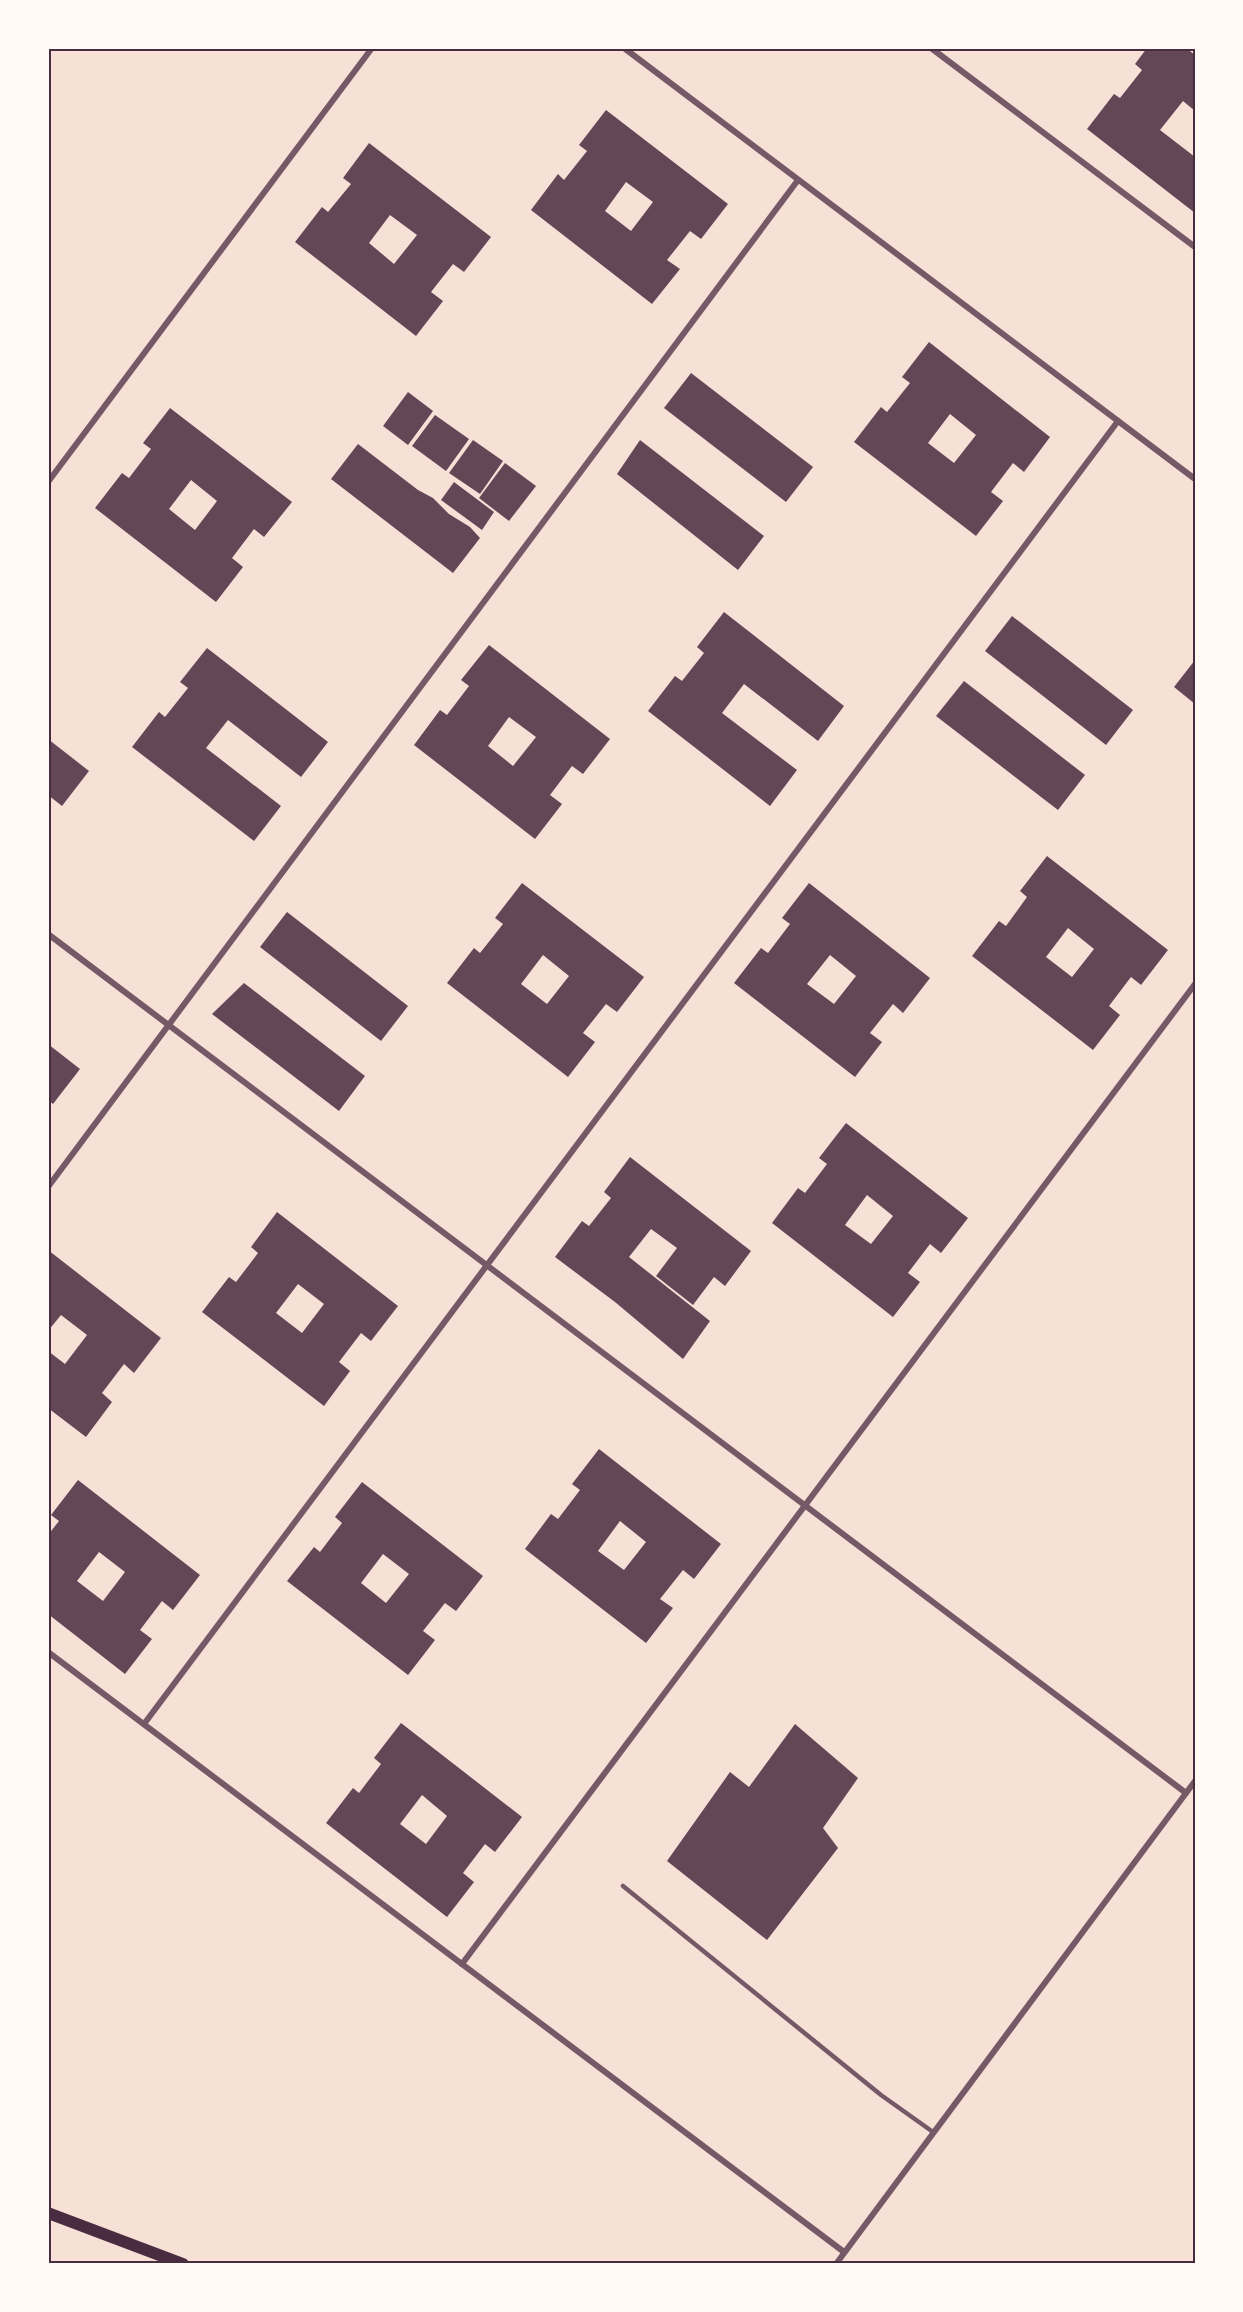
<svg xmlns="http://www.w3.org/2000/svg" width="1243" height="2312" font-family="Raleway,sans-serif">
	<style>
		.building { fill: #644757; fill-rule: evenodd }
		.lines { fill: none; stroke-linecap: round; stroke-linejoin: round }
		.service { stroke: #755966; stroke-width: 4.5 }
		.minor { stroke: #755966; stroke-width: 6 }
		.secondary { stroke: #4a2c40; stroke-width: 12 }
		.neatline { fill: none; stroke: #4a2c40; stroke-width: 2 }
	</style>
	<rect width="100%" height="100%" fill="#f7e1d7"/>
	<!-- building -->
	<g class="building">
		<polygon points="1147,48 1186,48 1195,55 1195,111 1183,101 1160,130 1195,157 1195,213 1087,129 1114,94 1120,98 1142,70 1135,64"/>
		<path d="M 606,110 L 728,204 L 701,239 L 690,231 L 667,260 L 680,269 L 652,304 L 531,210 L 558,174 L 564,180 L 587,151 L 579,145 ZM 626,182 L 653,202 L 631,231 L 605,211 Z"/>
		<path d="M 369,143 L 491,237 L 464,272 L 453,264 L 431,292 L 443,301 L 416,336 L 295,242 L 322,207 L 328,212 L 351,184 L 343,178 ZM 390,215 L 417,235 L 394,264 L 369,243 Z"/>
		<path d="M 929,342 L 1050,437 L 1024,472 L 1013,463 L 991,492 L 1003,501 L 976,536 L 854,442 L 881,407 L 887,412 L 910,383 L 902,377 ZM 950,414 L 976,435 L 954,463 L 928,443 Z"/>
		<polygon points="691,373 813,467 786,502 664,408"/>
		<polygon points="408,392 433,411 408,445 383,426"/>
		<path d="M 170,408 L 292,502 L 264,537 L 254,529 L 232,558 L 243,567 L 216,602 L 95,508 L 122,473 L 129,478 L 151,449 L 143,443 ZM 191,480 L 217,501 L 195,530 L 169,509 Z"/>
		<polygon points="435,415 469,439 446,471 412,446"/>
		<polygon points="473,440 503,461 480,494 449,473"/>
		<polygon points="640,440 764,536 738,570 617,474"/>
		<polygon points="358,444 418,490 433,498 449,514 470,527 480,538 453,573 331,479"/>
		<polygon points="505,463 536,486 509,521 479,498"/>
		<polygon points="454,482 494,512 482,530 441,500"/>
		<polygon points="724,612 844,706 818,741 744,684 722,713 797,770 770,806 648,711 675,676 682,681 704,653 697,647"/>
		<polygon points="1012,616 1133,710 1106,745 985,651"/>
		<path d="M 489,645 L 610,739 L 583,774 L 572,766 L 550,795 L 562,804 L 535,839 L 414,745 L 440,710 L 447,715 L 469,686 L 461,680 ZM 509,717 L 536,737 L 513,766 L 488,746 Z"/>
		<polygon points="207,648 328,742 301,777 228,720 206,748 281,806 254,841 132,747 159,712 165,717 188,688 180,682"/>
		<polygon points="1195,660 1195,704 1174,687"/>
		<polygon points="964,681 1085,775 1058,810 936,716"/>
		<polygon points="48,739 89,771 62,806 48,795"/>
		<path d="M 1047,856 L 1168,950 L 1141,985 L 1131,977 L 1109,1006 L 1120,1015 L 1093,1050 L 972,956 L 999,921 L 1006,926 L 1027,897 L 1020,891 ZM 1068,928 L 1094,949 L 1072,977 L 1046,957 Z"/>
		<path d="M 522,883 L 644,977 L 617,1012 L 606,1004 L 583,1033 L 595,1042 L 568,1077 L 447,983 L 474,948 L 480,953 L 503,924 L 495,918 ZM 543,955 L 569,976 L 547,1004 L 521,984 Z"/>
		<path d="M 809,883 L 930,978 L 903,1013 L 893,1004 L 870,1033 L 882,1042 L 855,1077 L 734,983 L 761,948 L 768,953 L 790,924 L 782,918 ZM 830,955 L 856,976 L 834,1004 L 807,984 Z"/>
		<polygon points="287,912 408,1006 381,1041 260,947"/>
		<polygon points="244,983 365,1076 339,1111 212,1014"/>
		<polygon points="48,1044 80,1069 53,1104 48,1100"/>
		<path d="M 846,1123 L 968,1218 L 941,1253 L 930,1244 L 908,1273 L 920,1282 L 893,1317 L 772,1223 L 798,1188 L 805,1193 L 827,1164 L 819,1158 ZM 867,1195 L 893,1216 L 871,1244 L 845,1225 Z"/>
		<polygon points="630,1157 751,1251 725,1286 714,1277 693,1305 656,1276 677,1248 651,1229 629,1257 710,1321 683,1359 615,1302 555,1257 582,1221 589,1226 611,1198 604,1192"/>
		<path d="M 277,1212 L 398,1306 L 371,1341 L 361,1333 L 339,1362 L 350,1371 L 324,1406 L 202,1312 L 229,1277 L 236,1282 L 258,1253 L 251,1247 ZM 298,1284 L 324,1304 L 302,1333 L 276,1313 Z"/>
		<polygon points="48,1250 161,1338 134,1373 124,1364 102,1393 112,1402 86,1437 48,1408 48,1351 65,1364 87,1335 61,1315 48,1331"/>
		<path d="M 599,1449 L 721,1544 L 694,1579 L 683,1570 L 660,1599 L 673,1608 L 646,1643 L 525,1549 L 551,1514 L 558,1519 L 580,1490 L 572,1484 ZM 620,1521 L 646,1542 L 624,1570 L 598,1551 Z"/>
		<path d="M 78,1480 L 200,1575 L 173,1610 L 162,1601 L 140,1630 L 152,1639 L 125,1674 L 48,1614 L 48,1535 L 59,1521 L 51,1515 ZM 99,1552 L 125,1572 L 103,1601 L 77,1581 Z"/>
		<path d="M 362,1482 L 483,1576 L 456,1611 L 445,1603 L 423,1631 L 435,1640 L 408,1675 L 287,1581 L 314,1547 L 320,1552 L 342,1523 L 335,1517 ZM 383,1554 L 409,1574 L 386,1603 L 361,1583 Z"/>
		<path d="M 401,1723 L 522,1817 L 495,1852 L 485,1844 L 463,1873 L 474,1882 L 447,1917 L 326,1823 L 353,1788 L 359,1793 L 381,1764 L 374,1758 ZM 422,1795 L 447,1816 L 426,1844 L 400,1824 Z"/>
		<polygon points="795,1724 858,1778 823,1828 838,1848 767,1940 667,1861 730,1772 749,1787"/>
	</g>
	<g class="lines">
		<!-- service -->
		<polyline class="service" points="623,1886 881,2095 933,2132"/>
		<!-- minor -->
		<g class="minor">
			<polyline points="624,48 1195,479"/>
			<polyline points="931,48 1195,247"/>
			<polyline points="48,482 372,48"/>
			<polyline points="48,934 1186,1793"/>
			<polyline points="48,1187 798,180"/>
			<polyline points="48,1652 844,2252"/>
			<polyline points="144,1724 1118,421"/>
			<polyline points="462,1964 1195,984"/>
			<polyline points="836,2264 1195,1781"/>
		</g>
		<!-- secondary -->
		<polyline class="secondary" points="48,2213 183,2264"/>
	</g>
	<!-- border -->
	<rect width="1243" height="2312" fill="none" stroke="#fffaf5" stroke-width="99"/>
	<rect x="50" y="50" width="1144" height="2212" class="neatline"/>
</svg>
